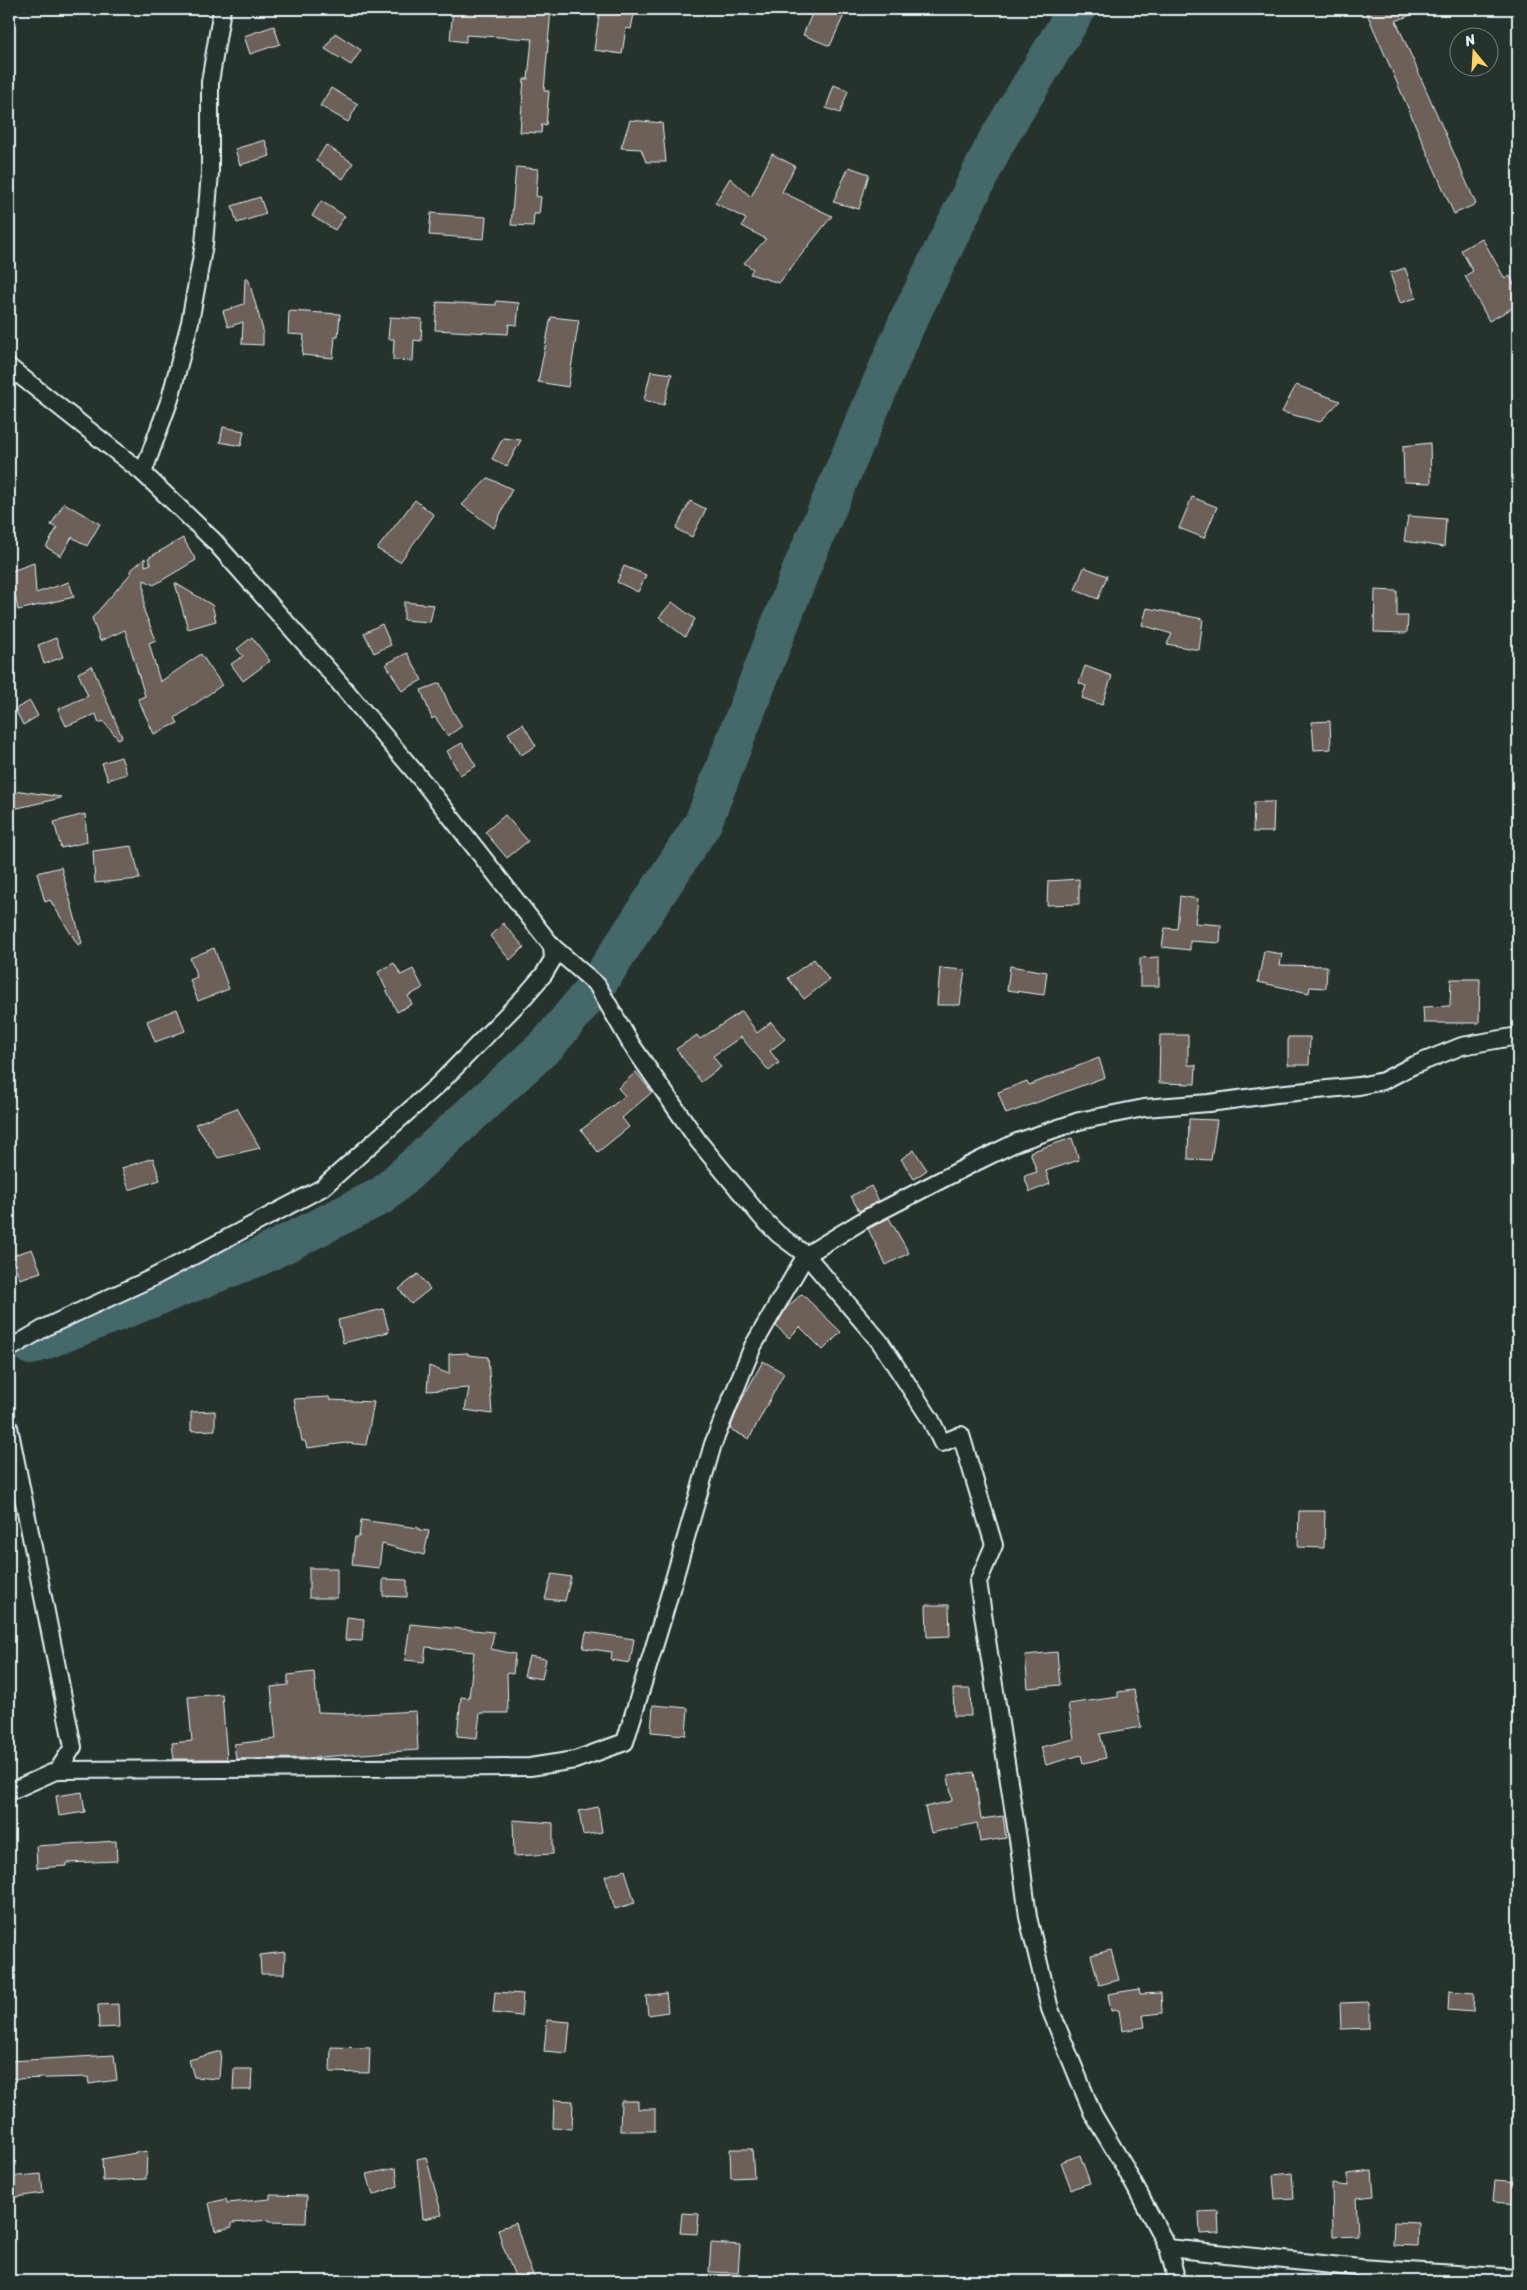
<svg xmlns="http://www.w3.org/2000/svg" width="1527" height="2290" font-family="Sriracha,sans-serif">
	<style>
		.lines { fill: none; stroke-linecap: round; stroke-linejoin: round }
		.river { stroke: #44676a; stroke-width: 38 }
		.building { fill: #6c6058; stroke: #e8f1f8 }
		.street-casing { stroke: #e8f1f8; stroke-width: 20 }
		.street { stroke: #26332d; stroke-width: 16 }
	</style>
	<rect width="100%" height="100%" fill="#26332d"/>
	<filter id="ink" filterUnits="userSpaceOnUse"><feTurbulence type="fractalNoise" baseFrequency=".02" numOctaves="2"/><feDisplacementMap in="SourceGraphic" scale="10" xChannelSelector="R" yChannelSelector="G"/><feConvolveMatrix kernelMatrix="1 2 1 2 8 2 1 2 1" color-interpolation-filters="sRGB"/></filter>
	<g filter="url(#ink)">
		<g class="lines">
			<!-- river -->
			<polyline class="river" points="31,1346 259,1257 383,1195 549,1043 597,985 703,823 803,565 907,323 996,142 1077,9"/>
		</g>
		<!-- building -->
		<g class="building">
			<polygon points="453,9 551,9 544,91 549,91 546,125 542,124 541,133 520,132 524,79 528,79 532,39 466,35 466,42 450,40"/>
			<polygon points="600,9 635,9 631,29 626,28 622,54 594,50"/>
			<polygon points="814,9 831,9 844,15 830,46 803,35"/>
			<polygon points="1365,9 1425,9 1396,21 1476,204 1454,214"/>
			<polygon points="274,26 280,44 250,54 244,36"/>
			<polygon points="335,33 361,50 351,65 325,49"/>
			<polygon points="834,85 848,91 840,113 826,108"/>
			<polygon points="331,88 358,104 348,122 320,106"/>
			<polygon points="630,120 662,123 666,162 646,162 641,149 621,148"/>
			<polygon points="265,140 270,156 240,165 235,149"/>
			<polygon points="326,145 353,163 343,179 316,161"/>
			<polygon points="772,154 795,166 782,192 832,216 779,283 750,274 753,269 744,263 766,239 742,226 746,219 715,203 730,178 751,197"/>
			<polygon points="516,167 538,169 536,196 541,197 539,214 534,214 533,226 511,225"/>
			<polygon points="849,167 869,174 859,209 833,202"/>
			<polygon points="260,197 266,214 237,223 232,206"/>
			<polygon points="321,201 345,216 335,230 312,216"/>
			<polygon points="431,213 486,217 484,239 429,235"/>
			<polygon points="1482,238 1505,279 1510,276 1518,292 1518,305 1489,321 1465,276 1473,271 1461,250"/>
			<polygon points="1405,268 1416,298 1400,303 1390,273"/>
			<polygon points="245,278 248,278 263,330 263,345 242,344 243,322 228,327 223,311 244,304"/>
			<polygon points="496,301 519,303 517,325 509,324 508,334 435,330 437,302 496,305"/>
			<polygon points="289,311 340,314 338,337 335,337 333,358 302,355 304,335 288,334"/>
			<polygon points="390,317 422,319 421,341 414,340 413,361 393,360 394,339 388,339"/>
			<polygon points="551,317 579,320 568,387 538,382"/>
			<polygon points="651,371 672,374 664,405 644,400"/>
			<polygon points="1296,385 1340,401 1320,422 1282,412"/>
			<polygon points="223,427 244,431 241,446 220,442"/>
			<polygon points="503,438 521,440 507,466 492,459"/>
			<polygon points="1430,443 1431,483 1404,482 1403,446"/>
			<polygon points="488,478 512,489 494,528 462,505"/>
			<polygon points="1192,497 1217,507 1204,538 1179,528"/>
			<polygon points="415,500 434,515 400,562 377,549"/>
			<polygon points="690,501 706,509 692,537 676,529"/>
			<polygon points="64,503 100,524 87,546 72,537 61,556 46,547 57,528 51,525"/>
			<polygon points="1408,516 1446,519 1444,547 1404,541"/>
			<polygon points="183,538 196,560 154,585 144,580 144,611 156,640 149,643 160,682 201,654 222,685 175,718 178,723 154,734 138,699 145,696 125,630 100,641 92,618 132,572 130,571 145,558 145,566 151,564 148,558"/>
			<polygon points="34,563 36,593 69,582 74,597 18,610 14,590 9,591 9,572"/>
			<polygon points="624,566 646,575 638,592 617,582"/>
			<polygon points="1084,567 1107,576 1098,599 1075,590"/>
			<polygon points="175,583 212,605 216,621 188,629"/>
			<polygon points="1375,590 1397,591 1397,616 1408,616 1407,633 1374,632"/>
			<polygon points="404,602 434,605 430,622 404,620"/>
			<polygon points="672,602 695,619 685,637 659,617"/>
			<polygon points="1147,608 1203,619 1199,650 1167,644 1172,634 1142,625"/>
			<polygon points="382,624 391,645 374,653 364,633"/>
			<polygon points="252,637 270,661 243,681 231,664 243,656 237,649"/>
			<polygon points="56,638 63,657 44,664 38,645"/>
			<polygon points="407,653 422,680 402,691 386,664"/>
			<polygon points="92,666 122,737 118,739 103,721 99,723 96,714 66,726 58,709 88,696 78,673"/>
			<polygon points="1085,666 1112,676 1102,705 1082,698 1086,686 1079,683"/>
			<polygon points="440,683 449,705 462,726 448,736 435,717 432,719 421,690"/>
			<polygon points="30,701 38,716 23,725 15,709"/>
			<polygon points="1330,721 1331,749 1314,750 1312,722"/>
			<polygon points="523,724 536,746 521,755 508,733"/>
			<polygon points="462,743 476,766 460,775 447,751"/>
			<polygon points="121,757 127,774 108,780 102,763"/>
			<polygon points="21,791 61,797 61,798 9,810 9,795"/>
			<polygon points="1254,802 1274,802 1273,832 1253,832"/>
			<polygon points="85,814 87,842 61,848 54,822"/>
			<polygon points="505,815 528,841 507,858 485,832"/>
			<polygon points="132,846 140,879 95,883 93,851"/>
			<polygon points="61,867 82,943 78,945 50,900 45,902 37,873"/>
			<polygon points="1079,879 1079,904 1047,905 1048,881"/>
			<polygon points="1180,896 1198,899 1195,923 1221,925 1220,943 1190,941 1190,950 1162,947 1165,928 1177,929"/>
			<polygon points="503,923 524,947 510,960 490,936"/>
			<polygon points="214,948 229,989 198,1001 190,980 197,977 190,958"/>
			<polygon points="1264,951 1282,954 1280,965 1327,966 1326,988 1310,987 1309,993 1258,982"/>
			<polygon points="1159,957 1159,986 1140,986 1140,958"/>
			<polygon points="814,959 829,980 804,999 788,978"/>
			<polygon points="394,963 401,975 413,969 423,988 408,996 412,1004 397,1012 378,972"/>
			<polygon points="1010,966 1047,972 1044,995 1007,990"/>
			<polygon points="940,968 965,970 960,1005 937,1005"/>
			<polygon points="1451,979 1480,979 1479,1023 1424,1023 1423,1007 1450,1006"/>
			<polygon points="177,1009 185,1031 155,1042 147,1021"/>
			<polygon points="742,1011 757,1033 771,1022 785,1039 770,1051 779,1063 769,1071 741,1037 713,1056 721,1067 701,1082 676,1049 697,1035 700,1039"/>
			<polygon points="1160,1035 1188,1035 1188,1065 1196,1065 1195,1084 1159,1083"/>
			<polygon points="1288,1037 1310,1037 1309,1065 1288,1065"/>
			<polygon points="1099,1058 1105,1077 1006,1114 998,1092 1027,1081 1029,1085"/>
			<polygon points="636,1072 652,1092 622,1118 629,1127 598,1152 581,1130 625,1096 618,1088"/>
			<polygon points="237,1108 260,1148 218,1158 195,1124"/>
			<polygon points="1189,1119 1217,1120 1211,1160 1188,1159"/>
			<polygon points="1072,1138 1079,1160 1046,1171 1050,1184 1030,1192 1024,1176 1037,1172 1030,1152"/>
			<polygon points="914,1150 927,1170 914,1179 901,1159"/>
			<polygon points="153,1158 160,1180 129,1190 122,1168"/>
			<polygon points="871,1186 879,1201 859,1211 851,1196"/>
			<polygon points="889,1218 909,1253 886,1265 868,1229"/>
			<polygon points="32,1249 41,1272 20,1279 11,1256"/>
			<polygon points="418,1274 430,1289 411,1304 399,1289"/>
			<polygon points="802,1294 841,1332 823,1350 800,1327 789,1338 776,1326 787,1307"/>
			<polygon points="383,1309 389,1332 343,1343 338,1320"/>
			<polygon points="468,1353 468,1355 488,1357 492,1414 465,1410 469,1388 427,1391 429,1366 449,1374 449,1354"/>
			<polygon points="763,1361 784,1373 749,1439 730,1429 741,1401"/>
			<polygon points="329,1397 330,1400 374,1402 366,1445 346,1443 307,1448 305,1441 302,1441 294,1399"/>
			<polygon points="215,1411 215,1430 191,1431 191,1412"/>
			<polygon points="1299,1511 1325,1511 1324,1548 1298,1547"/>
			<polygon points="361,1520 419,1528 419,1530 429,1531 424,1555 382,1544 379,1568 352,1565 355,1537 359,1537"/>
			<rect x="309" y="1568" width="28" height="30"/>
			<polygon points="552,1574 571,1577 565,1601 545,1599"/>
			<polygon points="383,1579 407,1580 407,1597 383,1596"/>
			<polygon points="926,1605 949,1605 950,1636 927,1637"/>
			<polygon points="347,1617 364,1619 362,1641 345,1640"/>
			<polygon points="410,1624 494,1632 491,1649 515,1654 513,1674 507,1673 508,1713 480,1713 477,1738 457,1736 461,1697 469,1698 474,1652 426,1647 424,1662 405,1660"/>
			<polygon points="586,1632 634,1639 630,1663 611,1660 612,1652 583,1648"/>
			<polygon points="1057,1652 1060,1685 1028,1688 1025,1655"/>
			<polygon points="529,1656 546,1659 542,1679 524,1676"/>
			<polygon points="314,1672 318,1712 345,1713 345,1715 416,1711 418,1750 306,1758 236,1759 234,1744 276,1739 271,1687 288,1685 288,1675"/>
			<polygon points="953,1689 970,1689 971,1716 954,1716"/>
			<polygon points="1134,1690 1141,1727 1100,1734 1106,1758 1083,1763 1081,1755 1046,1765 1041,1747 1074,1739 1068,1704 1118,1697 1118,1692"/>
			<polygon points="222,1694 227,1759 174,1759 172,1743 192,1741 188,1697"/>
			<polygon points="653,1705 688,1708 686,1735 651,1732"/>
			<polygon points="974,1772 981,1819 1003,1816 1006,1838 980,1842 977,1823 931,1833 925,1807 952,1801 948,1776"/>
			<polygon points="82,1792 85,1812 59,1816 56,1796"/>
			<polygon points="598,1807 602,1832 583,1835 579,1811"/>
			<polygon points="513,1820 553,1823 553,1854 514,1856"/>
			<polygon points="116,1841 117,1861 66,1863 66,1866 37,1868 36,1846"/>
			<polygon points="625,1870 635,1903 615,1909 605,1876"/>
			<polygon points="1111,1950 1119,1980 1099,1985 1091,1955"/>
			<polygon points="285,1952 284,1974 261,1974 260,1955"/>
			<polygon points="1139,1989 1140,1994 1161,1993 1162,2013 1143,2015 1145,2027 1122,2031 1119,2010 1111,2011 1108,1994"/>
			<polygon points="1449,1991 1474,1993 1473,2012 1448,2010"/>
			<polygon points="495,1992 523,1994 521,2016 493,2013"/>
			<polygon points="666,1993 668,2012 648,2015 646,1996"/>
			<polygon points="1369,2002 1369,2028 1341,2029 1340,2003"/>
			<polygon points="118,2004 119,2027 99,2028 98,2005"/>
			<polygon points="547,2020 570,2022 567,2053 544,2051"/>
			<polygon points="331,2047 370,2048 369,2073 330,2072"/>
			<polygon points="221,2051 219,2079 194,2077 189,2060"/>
			<polygon points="114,2055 117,2080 89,2084 88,2077 11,2079 10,2061"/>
			<polygon points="234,2069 252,2069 251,2090 233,2090"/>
			<polygon points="554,2100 573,2101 572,2129 553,2128"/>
			<polygon points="621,2101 638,2101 638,2109 655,2109 655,2131 620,2131"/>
			<polygon points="730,2149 752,2149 754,2177 731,2178"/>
			<polygon points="147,2151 146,2179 103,2181 102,2159"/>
			<polygon points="1080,2155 1090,2183 1071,2189 1061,2162"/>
			<polygon points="426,2157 442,2215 423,2219 417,2159"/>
			<polygon points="396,2168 398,2186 373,2195 367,2174"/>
			<polygon points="1372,2171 1374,2196 1356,2198 1358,2235 1333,2236 1332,2184 1348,2186 1347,2174"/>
			<polygon points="1292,2173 1294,2198 1275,2199 1273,2175"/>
			<polygon points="41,2174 43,2193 9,2198 9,2177"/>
			<polygon points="1495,2180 1518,2182 1518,2204 1493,2202"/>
			<polygon points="270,2195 307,2196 306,2223 269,2222 270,2220 232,2223 232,2227 215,2231 209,2203 226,2199 227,2203 270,2199"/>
			<polygon points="1218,2211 1219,2233 1200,2234 1199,2212"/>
			<polygon points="682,2213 699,2214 697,2234 680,2233"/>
			<polygon points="1394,2222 1419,2223 1418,2246 1393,2245"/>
			<polygon points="516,2223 527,2261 536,2281 517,2281 503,2247 498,2229"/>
			<polygon points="711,2243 740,2245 738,2273 709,2272"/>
		</g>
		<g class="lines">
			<defs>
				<g id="street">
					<polyline points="9,367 143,473 170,399 190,322 204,244 210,173 210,82 222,9"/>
					<polyline points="552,946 597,985 631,1044 699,1142 761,1217 778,1234 806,1255 880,1342 931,1420 942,1443 961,1435 994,1545 978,1582 1019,1846 1028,1917 1050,2009 1093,2114 1124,2166 1168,2248 1177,2281"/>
					<polyline points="9,1349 48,1326 150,1279 322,1188 438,1085 525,996 544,974 553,959 552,946 425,784 330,672 214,541 143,473"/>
					<polyline points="9,1427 73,1747 58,1770 9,1792"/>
					<polyline points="58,1770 530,1767 575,1760 625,1742 661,1624 713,1444 753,1346 806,1255 867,1218 970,1165 1017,1142 1079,1121 1144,1108 1209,1103 1276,1094 1359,1086 1383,1081 1412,1066 1462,1046 1518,1036"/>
					<polyline points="1168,2248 1361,2268 1518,2278"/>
				</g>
			</defs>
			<!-- street casing -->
			<use href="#street" class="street-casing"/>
			<!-- street -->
			<use href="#street" class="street"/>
		</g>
	</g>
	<!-- margin -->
	<rect width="1527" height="2290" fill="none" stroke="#26332d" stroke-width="30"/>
	<rect x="15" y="15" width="1497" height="2260" fill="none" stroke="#e8f1f8" stroke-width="2" filter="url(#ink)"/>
	<!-- north arrow -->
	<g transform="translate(1474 52) rotate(342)"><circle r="24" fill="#26332d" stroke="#747f7e"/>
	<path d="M0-4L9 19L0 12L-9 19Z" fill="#ffd166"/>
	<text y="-8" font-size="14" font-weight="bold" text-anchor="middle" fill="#e8f1f8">N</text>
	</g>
</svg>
